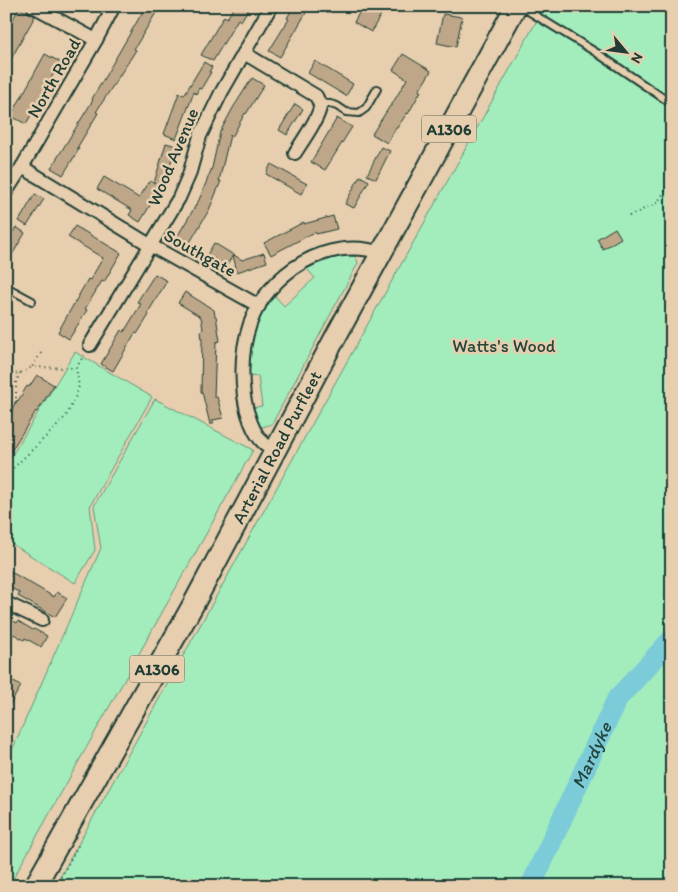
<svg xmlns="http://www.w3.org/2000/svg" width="678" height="892" font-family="Itim,sans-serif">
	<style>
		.green { fill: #a3edbc; stroke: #619578 }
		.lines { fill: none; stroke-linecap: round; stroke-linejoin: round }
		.river { stroke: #7ccbd9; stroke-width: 21 }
		.building { fill: #bea788; stroke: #1f3d34 }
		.service-casing { stroke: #1f3d34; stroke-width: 10 }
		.minor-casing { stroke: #1f3d34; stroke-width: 16 }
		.primary-casing { stroke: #1f3d34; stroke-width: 24 }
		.path { stroke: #1f3d34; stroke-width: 2; stroke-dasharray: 1 4; stroke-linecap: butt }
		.service { stroke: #e6ceae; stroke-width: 6 }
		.minor { stroke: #e6ceae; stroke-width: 12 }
		.primary { stroke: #e6ceae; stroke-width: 20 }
		.labels { text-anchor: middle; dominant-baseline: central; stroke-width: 5; stroke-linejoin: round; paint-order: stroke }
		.shield { fill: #e6ceae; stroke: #5b6859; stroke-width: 1 }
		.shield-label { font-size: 16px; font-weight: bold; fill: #1f3d34 }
		.street-label { font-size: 18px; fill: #1f3d34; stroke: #e6ceae }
		.park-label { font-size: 18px; fill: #26463b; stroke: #e6ceae }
		.water-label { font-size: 19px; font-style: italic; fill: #24443c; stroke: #e6ceae }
	</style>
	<rect width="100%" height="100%" fill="#e6ceae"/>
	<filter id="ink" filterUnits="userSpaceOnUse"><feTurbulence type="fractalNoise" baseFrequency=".02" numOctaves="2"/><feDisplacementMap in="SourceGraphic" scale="10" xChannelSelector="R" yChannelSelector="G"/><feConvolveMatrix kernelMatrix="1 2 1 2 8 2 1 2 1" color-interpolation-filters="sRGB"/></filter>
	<g filter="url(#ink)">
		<!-- green -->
		<g class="green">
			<polygon points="545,6 672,6 672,886 55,886"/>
			<polygon points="344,255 356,257 358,263 272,424 262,427 257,423 252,408 262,406 258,376 244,377 256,320 273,294 284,306 315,278 307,269 317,264"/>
			<polygon points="75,352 152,397 90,506 95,550 75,583 12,544 6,536 6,465"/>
			<polygon points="155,399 253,450 9,886 6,886 6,764 101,548 94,506"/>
		</g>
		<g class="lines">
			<!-- river -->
			<path class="river" id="s1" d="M 531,886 L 617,699 L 672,639"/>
		</g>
		<!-- building -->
		<g class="building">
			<polygon points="146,6 160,6 134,49 136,50 96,112 98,113 77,148 79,149 63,175 51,168 93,100 92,99"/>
			<polygon points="235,6 250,6 241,21 238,19 213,61 201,55 224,16 227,18"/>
			<polygon points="294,6 310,6 280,57 269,51 289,19 287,18"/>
			<polygon points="363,6 386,6 371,32 354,22"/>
			<polygon points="19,8 35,16 6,68 6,32"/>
			<polygon points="443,14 462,17 456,47 437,43"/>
			<polygon points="45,54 60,62 26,124 11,116"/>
			<polygon points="403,54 431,71 419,91 421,91 408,114 407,113 397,128 396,128 387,143 372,134 390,106 391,106 407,79 393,70"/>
			<polygon points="315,61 353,84 346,96 308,73"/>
			<polygon points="204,62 212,67 209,72 211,72 201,89 199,88 196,94 194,92 176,139 164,134 179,93 184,95"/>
			<polygon points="252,78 264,85 246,114 245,113 232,137 230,135 219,181 221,181 209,210 189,244 177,237 199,200 212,168 220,132 233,108"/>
			<polygon points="295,104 303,109 287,135 279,130"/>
			<polygon points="337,118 352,127 325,170 311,162"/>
			<polygon points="166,143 176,146 165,181 140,222 129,215 132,210 97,189 104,177 139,198 150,181 154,183"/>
			<polygon points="381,147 390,151 376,179 367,175"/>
			<polygon points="271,164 307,184 301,194 266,174"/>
			<polygon points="360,176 369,181 354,208 345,204"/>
			<polygon points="35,194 44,199 27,226 19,221"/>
			<polygon points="333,216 337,229 316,234 315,232 271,255 264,243 304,222 304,224"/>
			<polygon points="75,226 121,253 104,282 102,281 85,309 87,310 69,339 58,332 88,279 90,280 103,258 68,237"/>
			<polygon points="16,227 25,233 6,265 6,244"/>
			<polygon points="615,228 621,238 603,249 597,239"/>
			<polygon points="214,243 242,260 264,253 267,262 237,272 233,255 226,266 207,255"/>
			<polygon points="155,274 167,281 147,314 149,315 137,334 135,333 113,371 101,364 121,330 124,332 141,304 137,302"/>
			<polygon points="185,292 214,310 215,316 216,316 220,341 216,342 214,397 217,397 223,418 213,420 213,424 210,424 202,392 201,392 202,340 201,331 203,329 201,317 178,303"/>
			<polygon points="37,375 54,385 37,412 36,411 6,459 6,419 17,400 18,401 27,386 29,387"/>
			<polygon points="6,569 54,597 57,592 67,598 55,617 18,596 20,593 6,585"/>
			<polygon points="6,617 17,623 18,621 33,630 34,629 47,636 41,647 25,638 24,640 14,634 6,647"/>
			<polygon points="6,678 21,686 6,711"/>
		</g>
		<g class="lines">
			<defs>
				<g id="service">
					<polyline points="520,6 597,53 672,104"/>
					<polyline points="319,103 330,104 337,106 346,112 359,113 366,108 377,89"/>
					<polyline points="6,287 32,301"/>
				</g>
				<g id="minor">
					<polyline points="33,6 96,40"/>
					<path d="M 244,53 L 316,96 C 318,100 320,103 320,107 C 319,118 301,143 295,153"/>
					<polyline points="22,167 150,245 259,306"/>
					<polyline points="6,192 22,167 96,40 114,6"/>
					<polyline points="90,345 179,198 189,175 200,136 221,93 271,6"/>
					<path d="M 275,450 C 272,448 268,447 265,444 C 253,435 246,411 244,396 C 241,372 242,347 250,324 C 268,273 328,235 381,253"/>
					<polyline points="6,603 42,620"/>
				</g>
				<g id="primary">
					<path id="s2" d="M 35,886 L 193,605 L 335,338 L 516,6"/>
				</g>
			</defs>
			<!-- service casing -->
			<use href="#service" class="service-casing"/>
			<!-- minor casing -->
			<use href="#minor" class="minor-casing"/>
			<!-- primary casing -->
			<use href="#primary" class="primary-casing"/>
			<!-- path -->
			<g class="path">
				<polyline points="629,216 657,203 672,181"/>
				<polyline points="41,353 32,367 76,368"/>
				<polyline points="6,375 20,373 32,367"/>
				<polyline points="6,397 16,403"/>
				<polyline points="16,403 16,382 20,373"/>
				<polyline points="6,475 56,427 66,416 75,398 79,386 76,368 84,355"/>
				<polyline points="56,886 80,842"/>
			</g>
			<!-- service -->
			<use href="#service" class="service"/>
			<!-- minor -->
			<use href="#minor" class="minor"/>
			<!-- primary -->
			<use href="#primary" class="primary"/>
		</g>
	</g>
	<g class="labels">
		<!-- shield labels -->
		<g class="shield">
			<rect x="421.5" y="115.5" width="55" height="27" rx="4"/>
			<rect x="129.5" y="655.5" width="55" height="27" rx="4"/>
		</g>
		<g class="shield-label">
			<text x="449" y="129">A1306</text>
			<text x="157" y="669">A1306</text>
		</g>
		<!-- street labels -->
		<g class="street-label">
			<text transform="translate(54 78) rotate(-60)">North Road</text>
			<text transform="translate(173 157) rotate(-67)">Wood Avenue</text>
			<text transform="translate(200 253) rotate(29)">Southgate</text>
			<text stroke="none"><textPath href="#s2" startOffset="501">Arterial Road Purfleet</textPath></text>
		</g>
		<!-- park labels -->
		<g class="park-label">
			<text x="504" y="346">Watts's Wood</text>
		</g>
		<!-- water labels -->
		<g class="water-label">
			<text stroke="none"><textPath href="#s1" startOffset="144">Mardyke</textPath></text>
		</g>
	</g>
	<!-- margin -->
	<rect width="678" height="892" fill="none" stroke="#e6ceae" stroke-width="25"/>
	<rect x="12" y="12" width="653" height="867" fill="none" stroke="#1f3d34" stroke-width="2" filter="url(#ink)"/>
	<!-- north arrow -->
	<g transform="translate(626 52) rotate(119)" stroke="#e6ceae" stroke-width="4" paint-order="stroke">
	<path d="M0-4L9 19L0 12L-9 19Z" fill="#1f3d34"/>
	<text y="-8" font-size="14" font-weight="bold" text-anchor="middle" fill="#1f3d34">N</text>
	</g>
</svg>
